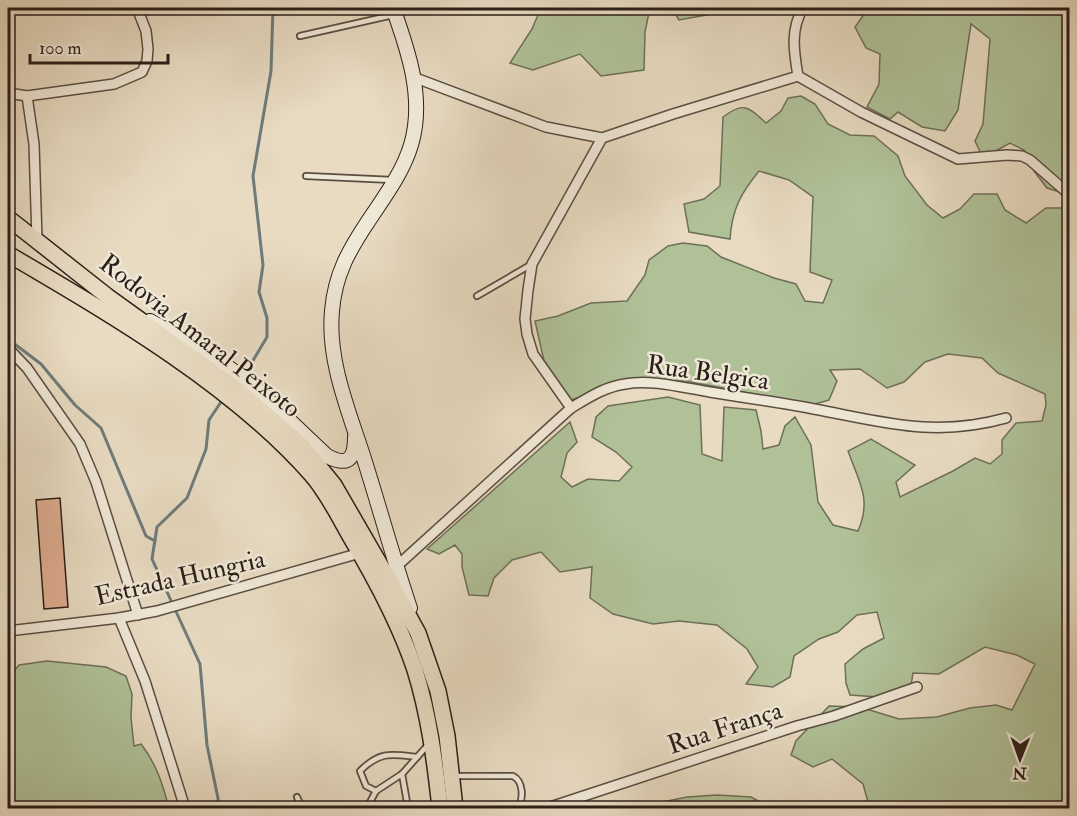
<svg xmlns="http://www.w3.org/2000/svg" width="1077" height="816" font-family="'IM FELL Double Pica',serif">
	<style>
		.green { fill: #b0c198; stroke: #6d7058; stroke-width: 1.5 }
		.lines { fill: none; stroke-linecap: round; stroke-linejoin: round }
		.stream { stroke: #6e7b7b; stroke-width: 3 }
		.building { fill: #ddac90; stroke: #2a1f19; stroke-width: 1.5 }
		.service-casing { stroke: #5a4e43; stroke-width: 8 }
		.minor-casing { stroke: #5a4e43; stroke-width: 12 }
		.secondary-casing { stroke: #2a1f19; stroke-width: 16 }
		.trunk-casing { stroke: #2a1f19; stroke-width: 18 }
		.service { stroke: #f0e8d7; stroke-width: 4.5 }
		.minor { stroke: #f0e8d7; stroke-width: 9 }
		.secondary { stroke: #f0e8d7; stroke-width: 14 }
		.trunk { stroke: #e8dbc2; stroke-width: 15 }
		.labels { text-anchor: middle; dominant-baseline: central; stroke-width: 5; stroke-linejoin: round; paint-order: stroke }
		.street-label { font-size: 26px; fill: #2a1f19; stroke: #f0e8d7 }
	</style>
	<rect width="100%" height="100%" fill="#e8dbc2"/>
	<filter id="stains"><feTurbulence type="fractalNoise" baseFrequency=".00333" numOctaves="4"/><feColorMatrix values="0 0 0 0 .2 0 0 0 0 .09 0 0 0 0 .02 0 0 0 .5 -.17"/></filter>
	<radialGradient id="worn" r=".72"><stop offset=".6" stop-color="#630" stop-opacity="0"/><stop offset="1" stop-color="#630" stop-opacity=".3"/></radialGradient>
	<!-- green -->
	<g class="green">
		<polygon points="541,8 650,8 645,32 644,70 601,76 580,54 533,70 510,63 532,29"/>
		<polygon points="672,8 734,8 734,10 679,20"/>
		<polygon points="865,8 1069,8 1069,195 1047,188 1034,171 1024,150 1010,143 983,158 975,141 983,124 990,39 971,24 958,110 945,131 922,127 898,112 890,119 867,107 879,84 880,54 866,48 855,27 865,13"/>
		<path d="M 801,96 L 815,104 L 828,124 L 850,135 L 874,136 L 898,156 L 905,176 L 927,205 L 943,218 L 960,209 L 974,194 L 997,194 L 1005,210 L 1026,223 L 1046,208 L 1067,208 L 1069,210 L 1069,808 L 863,808 L 868,802 L 863,784 L 832,759 L 813,767 L 791,755 L 796,741 L 829,706 L 860,707 L 899,719 L 937,717 L 970,708 L 996,705 L 1012,710 L 1035,664 L 1017,655 L 985,647 L 939,674 L 913,673 L 910,692 L 892,698 L 850,695 L 846,683 L 845,664 L 863,649 L 884,638 L 877,612 L 857,615 L 838,632 L 819,639 L 794,656 L 790,677 L 773,687 L 746,684 L 758,667 L 747,649 L 717,625 L 679,621 L 653,624 L 613,614 L 590,598 L 592,567 L 560,572 L 541,552 L 512,560 L 494,578 L 488,596 L 469,595 L 462,567 L 462,554 L 455,545 L 439,554 L 427,549 L 570,422 L 577,442 L 567,453 L 561,477 L 572,487 L 588,479 L 619,481 L 632,467 L 616,452 L 592,437 L 596,417 L 608,406 L 668,397 L 700,405 L 702,454 L 722,461 L 724,407 L 756,410 L 761,431 L 763,449 L 779,445 L 785,426 L 795,417 L 811,445 L 818,502 L 833,525 L 858,531 C 872,499 859,482 848,451 L 871,439 L 915,465 L 896,482 L 900,497 L 953,471 L 975,458 L 990,464 L 1002,454 L 1002,440 L 1016,423 L 1042,421 L 1046,405 L 1045,394 L 998,373 L 982,358 L 948,354 L 925,362 L 904,382 L 887,388 L 860,369 L 830,370 L 837,381 L 829,400 L 811,405 L 686,381 L 628,381 L 571,400 L 544,361 L 535,321 L 558,316 L 591,303 L 627,301 L 645,275 L 649,260 L 668,246 L 683,243 L 707,246 L 721,257 L 774,278 L 796,284 L 805,301 L 823,303 L 832,280 L 810,272 L 813,197 L 789,180 L 759,171 C 741,193 732,209 730,239 L 689,232 L 684,204 L 704,199 L 720,186 L 723,117 C 744,101 748,107 766,123 L 781,111 L 788,98 Z"/>
		<path d="M 47,661 L 106,667 L 126,676 L 132,694 L 131,718 L 134,746 L 141,744 C 156,763 163,785 169,808 L 8,808 L 8,678 L 19,665 Z"/>
		<polygon points="717,795 751,797 772,808 633,808 687,797"/>
	</g>
	<g class="lines">
		<!-- stream -->
		<g class="stream">
			<polyline points="8,339 41,364 75,405 101,428 146,536 155,541"/>
			<polyline points="245,374 267,337 267,318 259,292 263,265 253,176 271,71 273,8"/>
			<polyline points="220,808 207,745 200,664 152,559 157,527 187,498 206,449 209,420 223,399"/>
		</g>
	</g>
	<!-- building -->
	<polygon class="building" points="60,498 68,607 44,609 36,500"/>
	<g class="lines">
		<defs>
			<g id="service">
				<polyline points="300,36 393,15"/>
				<polyline points="306,176 393,180"/>
				<polyline points="477,296 532,264"/>
				<polyline points="402,774 408,808"/>
				<path d="M 455,776 L 513,776 C 523,781 524,798 518,807 L 511,808"/>
				<path d="M 376,791 L 366,786 L 360,771 C 380,751 391,754 417,757"/>
				<polyline points="297,797 302,808"/>
				<polyline points="370,808 369,804 376,791 402,774 427,746"/>
			</g>
			<g id="minor">
				<polyline points="798,76 861,112 958,159 1007,155 1022,156 1030,160 1070,195"/>
				<path d="M 413,77 L 546,127 L 602,138 L 673,114 L 798,76 C 794,52 790,30 803,8"/>
				<polyline points="8,93 27,96 114,84 142,72 147,61 148,49 146,31 137,8"/>
				<polyline points="27,96 34,144 37,240"/>
				<polyline points="8,348 27,368 80,444 96,482 138,615"/>
				<polyline points="571,408 533,354 527,334 525,319 528,290 532,264 602,138"/>
				<path d="M 397,566 L 571,408 C 588,398 604,387 625,384 C 652,379 684,388 710,392 C 745,398 779,402 814,409 C 884,422 934,438 1006,418"/>
				<polyline points="119,618 145,681 185,808"/>
				<polyline points="8,631 119,618 157,611 360,553"/>
				<polyline points="547,808 797,726 834,716 917,687"/>
			</g>
			<g id="secondary">
				<path d="M 393,8 C 408,50 425,99 411,145 C 403,172 385,196 369,220 C 349,250 335,274 332,311 C 327,363 351,416 366,465 C 381,513 394,561 410,608"/>
				<path d="M 150,321 L 207,352 L 250,383 L 327,456 C 348,467 355,459 355,437"/>
			</g>
			<g id="trunk">
				<polyline points="8,218 107,296 239,391 303,447 334,485 393,587 418,633 438,691 447,736 455,808"/>
				<path d="M 8,254 C 112,315 231,384 311,474 C 327,492 338,515 350,536 C 375,578 400,624 415,670 C 429,715 435,762 440,808"/>
			</g>
		</defs>
		<!-- service casing -->
		<use href="#service" class="service-casing"/>
		<!-- minor casing -->
		<use href="#minor" class="minor-casing"/>
		<!-- secondary casing -->
		<use href="#secondary" class="secondary-casing"/>
		<!-- trunk casing -->
		<use href="#trunk" class="trunk-casing"/>
		<!-- service -->
		<use href="#service" class="service"/>
		<!-- minor -->
		<use href="#minor" class="minor"/>
		<!-- secondary -->
		<use href="#secondary" class="secondary"/>
		<!-- trunk -->
		<use href="#trunk" class="trunk"/>
	</g>
	<g class="labels">
		<!-- street labels -->
		<g class="street-label">
			<text transform="translate(200 336) rotate(38)">Rodovia Amaral Peixoto</text>
			<text transform="translate(708 373) rotate(8)">Rua Belgica</text>
			<text transform="translate(180 578) rotate(-13)">Estrada Hungria</text>
			<text transform="translate(725 728) rotate(-18)">Rua França</text>
		</g>
	</g>
	<!-- margin -->
	<rect width="1077" height="816" fill="none" stroke="#e8dbc2" stroke-width="30"/>
	<rect x="9" y="9" width="1059" height="798" fill="none" stroke="#2a1f19" stroke-width="3"/>
	<rect x="15" y="15" width="1047" height="786" fill="none" stroke="#2a1f19" stroke-width="1.5"/>
	<!-- north arrow -->
	<g transform="translate(1020 759) rotate(181)" stroke="#f0e8d7" stroke-width="4.5" paint-order="stroke">
	<path d="M0-4.5L10 22L0 15L-10 22Z" fill="#2a1f19"/>
	<text y="-9" font-size="16" font-weight="bold" text-anchor="middle" fill="#2a1f19">N</text>
	</g>
	<!-- scale -->
	<path d="M30 54v9h138v-9" fill="none" stroke="#2a1f19" stroke-width="3"/>
	<text x="39" y="54" font-size="18" fill="#2a1f19" stroke="#f0e8d7" stroke-width="4.5" paint-order="stroke">100 m</text>
	<rect width="100%" height="100%" filter="url(#stains)"/>
	<rect width="100%" height="100%" fill="url(#worn)"/>
</svg>
